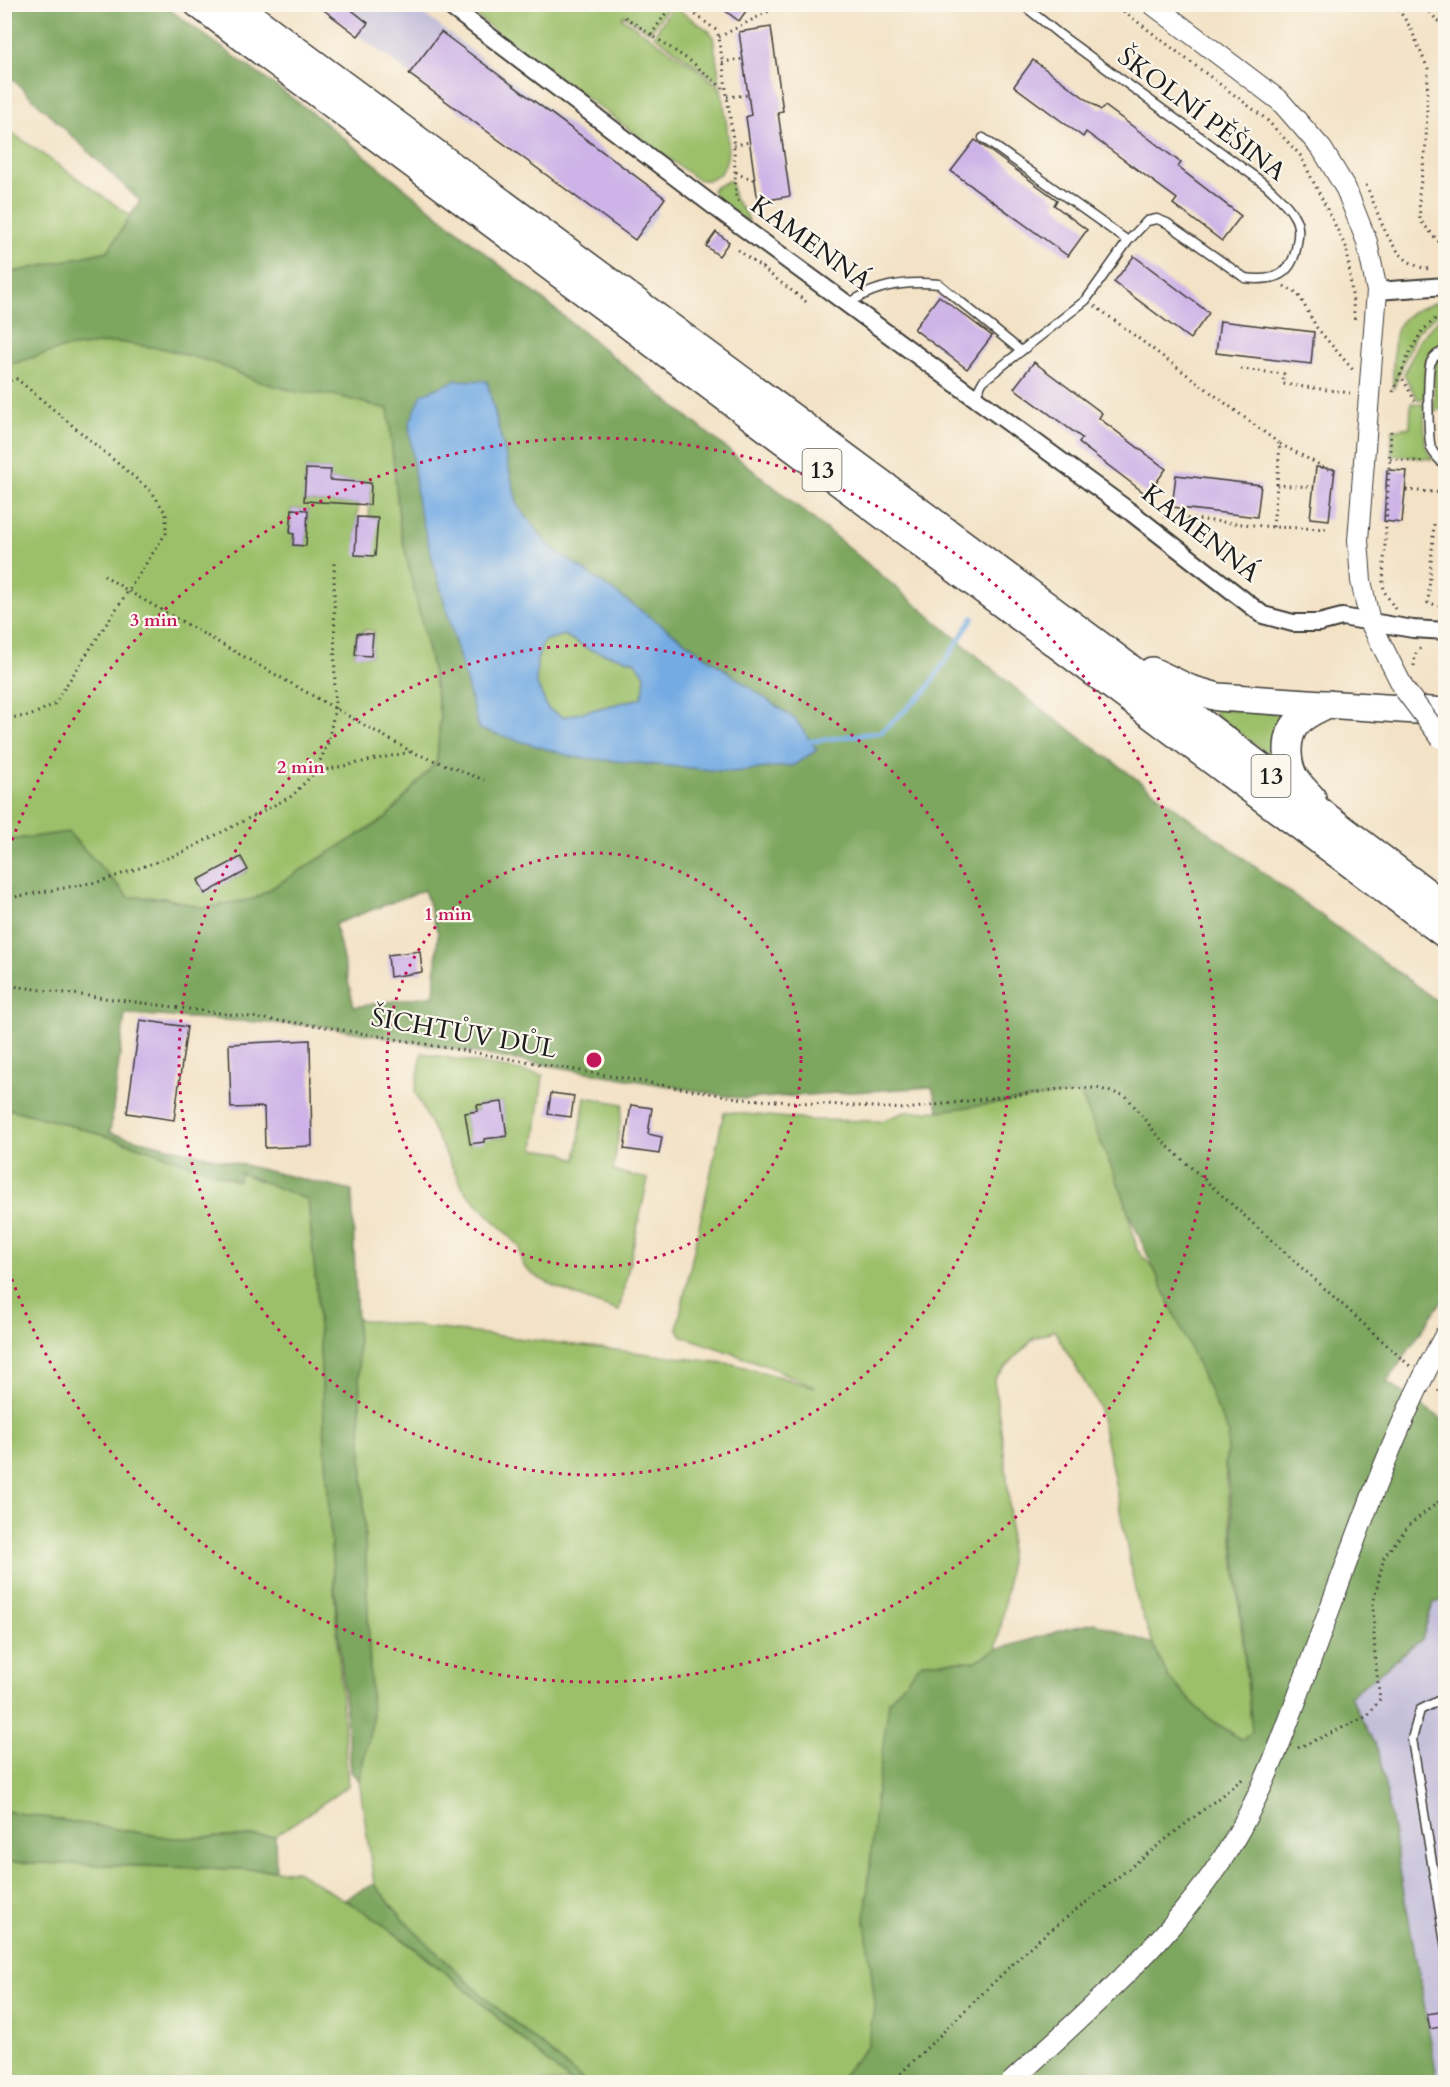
<svg xmlns="http://www.w3.org/2000/svg" width="1450" height="2087" font-family="Cardo,serif">
	<style>
		.industrial { fill: #c5c0da }
		.green { fill: #9cc06b; stroke: #5c6e44; stroke-width: 1.5; fill-rule: evenodd }
		.forest { fill: #7da65f; stroke: #4c613e; stroke-width: 1.5; fill-rule: evenodd }
		.water { fill: #74abe3; stroke: #486480; stroke-width: 1.5; fill-rule: evenodd }
		.lines { fill: none; stroke-linecap: round; stroke-linejoin: round }
		.stream { stroke: #74abe3; stroke-width: 5 }
		.canal { stroke: #74abe3; stroke-width: 18 }
		.building { fill: #cdb3e7 }
		.service-casing { stroke: #3c3a36; stroke-width: 11 }
		.minor-casing { stroke: #3c3a36; stroke-width: 20 }
		.tertiary-casing { stroke: #3c3a36; stroke-width: 22 }
		.trunk-casing { stroke: #3c3a36; stroke-width: 30 }
		.path { stroke: #3c3a36; stroke-width: 3; stroke-dasharray: 1.5 4.5; stroke-linecap: butt }
		.service { stroke: #fff; stroke-width: 8 }
		.minor { stroke: #fff; stroke-width: 16 }
		.tertiary { stroke: #fff; stroke-width: 20 }
		.trunk { stroke: #fff; stroke-width: 27 }
		.tertiary-bridge-casing { stroke: #3c3a36; stroke-width: 22; stroke-linecap: butt }
		.tertiary-bridge { stroke: #fff; stroke-width: 20 }
		.ring { fill: none; stroke: #c2185b; stroke-width: 3; stroke-dasharray: 3 6 }
		.labels { text-anchor: middle; dominant-baseline: central; stroke-width: 4.5; stroke-linejoin: round; paint-order: stroke }
		.shield { fill: #fbf7ec; stroke: #5f5e5a; stroke-width: 1.5 }
		.shield-label { font-size: 24px; font-weight: bold; fill: #1c1c1c }
		.street-label { font-size: 26px; fill: #1c1c1c; stroke: #fbf7ec }
		.centre { fill: #c2185b; stroke: #fbf7ec; stroke-width: 3 }
		.ring-label { font-size: 18px; text-anchor: middle; font-weight: bold; fill: #c2185b; stroke: #fbf7ec; stroke-width: 4.5; stroke-linejoin: round; paint-order: stroke }
	</style>
	<rect width="100%" height="100%" fill="#fbf7ec"/>
	<filter id="ink" filterUnits="userSpaceOnUse"><feTurbulence type="fractalNoise" baseFrequency=".0167" numOctaves="2"/><feDisplacementMap in="SourceGraphic" scale="12" xChannelSelector="R" yChannelSelector="G"/><feConvolveMatrix kernelMatrix="1 2 1 2 8 2 1 2 1" color-interpolation-filters="sRGB"/></filter>
	<filter id="wash" filterUnits="userSpaceOnUse"><feTurbulence type="fractalNoise" baseFrequency=".008" numOctaves="4" result="noise"/><feDisplacementMap in="SourceGraphic" scale="24" xChannelSelector="R" yChannelSelector="G"/><feGaussianBlur stdDeviation="1.35" result="paint"/><feColorMatrix in="noise" values="0 0 0 0 0 0 0 0 0 0 0 0 0 0 0 0 0 1.4 0 .05"/><feComposite in="paint" operator="in"/></filter>
	<g filter="url(#wash)">
		<rect width="100%" height="100%" fill="#f3e2c6"/>
		<!-- industrial -->
		<g class="industrial">
			<polygon points="317,5 412,5 665,198 656,211 658,213 640,238 638,237 635,240"/>
			<polygon points="1445,1600 1445,2082 1438,2082 1350,1696 1422,1639 1433,1603"/>
		</g>
		<!-- green -->
		<g class="green">
			<path d="M 467,5 L 670,5 L 650,32 L 624,15 L 622,18 L 693,66 L 721,88 C 724,111 740,170 711,179 C 705,181 700,181 694,177 L 473,14 Z"/>
			<polygon points="673,6 709,31 713,36 720,83 654,35"/>
			<polygon points="4,127 131,216 108,251 5,274"/>
			<path d="M 728,181 L 731,181 L 734,199 L 746,213 L 749,222 C 737,214 716,204 712,189 Z"/>
			<path d="M 1445,300 L 1445,307 L 1416,333 L 1393,389 C 1393,377 1393,336 1397,328 C 1407,310 1428,305 1445,300 Z"/>
			<path d="M 1445,312 L 1445,347 C 1436,350 1430,353 1425,363 L 1424,399 L 1417,399 L 1404,374 L 1420,339 Z"/>
			<path d="M 116,342 L 166,349 L 215,363 L 257,381 L 298,392 L 334,395 L 389,409 L 400,528 L 432,668 L 440,715 L 437,762 L 386,818 L 254,899 L 203,908 L 165,898 L 129,897 L 68,832 L 10,840 L 5,846 L 5,366 L 64,348 ZM 306,469 L 330,470 L 330,480 L 371,483 L 369,517 L 377,518 L 356,540 L 358,504 L 304,501 ZM 292,509 L 308,510 L 306,546 L 293,545 L 294,534 L 290,533 ZM 364,630 L 374,631 L 371,656 L 355,654 L 357,633 L 363,633 ZM 241,858 L 248,871 L 205,893 L 198,880 Z"/>
			<polygon points="1445,355 1445,407 1434,412 1434,364"/>
			<polygon points="1411,403 1424,404 1425,445 1433,459 1392,455 1392,430 1410,427"/>
			<polygon points="564,635 590,650 634,661 645,674 645,689 641,698 563,717 548,709 536,682 537,660 543,641"/>
			<polygon points="1216,708 1288,714 1276,753 1272,755 1268,754 1216,716 1214,713"/>
			<path d="M 422,1053 L 543,1075 L 534,1149 L 563,1153 L 576,1160 L 585,1097 L 623,1104 L 613,1171 L 648,1179 L 619,1311 C 598,1304 534,1282 523,1265 C 520,1260 520,1253 520,1247 L 464,1190 L 427,1117 L 415,1092 ZM 502,1102 L 507,1136 L 493,1138 L 490,1116 L 480,1117 L 470,1144 L 465,1113 L 478,1111 L 478,1105 Z"/>
			<path d="M 1080,1092 L 1125,1200 L 1137,1250 L 1156,1271 L 1229,1434 L 1225,1465 L 1252,1732 L 1242,1740 L 1207,1717 L 1168,1677 L 1153,1644 L 1137,1600 L 1113,1473 L 1098,1405 L 1054,1330 L 1033,1339 L 994,1379 C 999,1420 1007,1462 1009,1503 C 1012,1552 1007,1603 996,1650 L 976,1661 L 922,1662 L 865,1920 L 875,2003 L 868,2045 L 837,2082 L 585,2082 L 482,1995 L 410,1927 L 374,1884 L 359,1780 L 372,1723 L 357,1319 L 733,1364 L 815,1387 L 768,1366 L 682,1336 L 677,1328 L 724,1112 L 810,1120 L 882,1121 L 905,1112 L 939,1111 Z"/>
			<path d="M 4,1108 C 84,1127 161,1153 237,1181 L 241,1172 L 308,1200 L 317,1295 L 331,1546 L 348,1786 L 275,1836 L 172,1838 L 5,1811 Z"/>
			<polygon points="5,1862 296,1871 372,1916 462,1986 570,2082 5,2082"/>
		</g>
		<!-- forest -->
		<g class="forest">
			<path d="M 5,5 L 163,5 L 310,111 L 843,543 L 1027,698 L 1445,1007 L 1445,1296 L 1387,1382 L 1445,1421 L 1445,1600 L 1433,1603 L 1422,1639 L 1350,1696 L 1379,1753 L 1438,2082 L 837,2082 L 868,2045 L 875,2003 L 865,1920 L 875,1807 L 889,1701 L 922,1662 L 976,1661 L 996,1650 L 1066,1629 L 1095,1623 L 1153,1644 L 1168,1677 L 1207,1717 L 1242,1740 L 1252,1732 L 1229,1483 L 1225,1465 L 1229,1434 L 1128,1212 L 1125,1200 L 1080,1092 L 939,1111 L 932,1087 L 744,1099 L 320,1026 L 125,1014 L 110,1133 L 352,1191 L 372,1723 L 359,1780 L 351,1772 L 331,1546 L 317,1295 L 308,1200 L 241,1173 L 238,1181 C 161,1153 84,1127 5,1108 L 4,846 L 10,840 L 68,832 L 129,897 L 165,898 L 203,908 L 254,899 L 386,818 L 437,761 L 440,715 L 432,668 L 400,528 L 388,409 L 334,395 L 298,392 L 257,381 L 215,363 L 166,349 L 116,342 L 64,348 L 5,366 L 5,274 L 108,251 L 140,201 L 5,72 ZM 487,381 L 518,506 L 548,545 L 796,720 L 816,750 L 479,729 ZM 424,890 L 438,933 L 434,995 L 354,1007 L 335,924 Z"/>
			<polygon points="5,1811 172,1838 275,1836 276,1870 5,1862"/>
			<path d="M 374,1884 L 410,1927 L 482,1995 L 585,2082 L 570,2082 C 498,2018 427,1950 344,1899 Z"/>
		</g>
		<!-- water -->
		<path class="water" d="M 457,380 L 487,381 L 518,506 L 548,545 L 796,720 L 817,750 L 794,765 L 732,772 L 573,757 L 479,729 L 418,505 L 409,424 L 422,394 ZM 564,635 L 590,650 L 634,661 L 645,674 L 644,689 L 641,698 L 563,717 L 548,709 L 536,682 L 537,660 L 543,641 Z"/>
		<g class="lines">
			<!-- stream -->
			<polyline class="stream" points="806,742 881,732 926,691 973,618"/>
			<!-- canal -->
			<polyline class="canal" points="1445,4 1446,5"/>
		</g>
		<g id="blocks">
			<!-- building -->
			<g class="building">
				<polygon points="316,4 344,4 368,23 358,36"/>
				<polygon points="716,4 751,4 739,21"/>
				<polygon points="771,27 783,111 778,112 790,196 758,202 746,117 751,115 739,32"/>
				<polygon points="441,32 665,198 635,240 409,74"/>
				<polygon points="1033,60 1101,110 1105,106 1143,134 1181,163 1178,167 1241,216 1222,241 1173,204 1177,199 1086,132 1083,137 1014,86"/>
				<polygon points="975,140 1057,200 1054,205 1087,230 1068,256 951,171"/>
				<polygon points="716,232 729,242 719,256 706,246"/>
				<polygon points="1134,256 1209,313 1190,339 1114,282"/>
				<polygon points="939,296 992,336 967,369 914,329"/>
				<polygon points="1220,321 1314,332 1311,364 1216,353"/>
				<polygon points="1034,362 1102,413 1099,418 1166,469 1147,495 1079,443 1082,438 1014,388"/>
				<polygon points="1316,467 1335,469 1329,520 1310,518"/>
				<polygon points="306,469 331,470 330,480 371,483 370,505 304,501"/>
				<polygon points="1387,470 1407,471 1402,523 1384,521"/>
				<polygon points="1176,475 1261,485 1257,517 1172,507"/>
				<polygon points="292,509 308,510 306,546 293,545 294,534 290,533"/>
				<polygon points="357,517 378,518 375,556 355,555"/>
				<polygon points="357,633 373,634 371,656 355,655"/>
				<polygon points="241,857 248,870 205,894 198,880"/>
				<polygon points="420,951 422,972 390,977 388,955"/>
				<polygon points="140,1020 187,1027 174,1120 127,1113"/>
				<polygon points="310,1040 312,1146 265,1148 264,1107 231,1108 229,1044"/>
				<polygon points="551,1093 574,1096 571,1117 548,1114"/>
				<polygon points="502,1102 507,1136 484,1139 484,1142 470,1144 465,1113 478,1111 477,1105"/>
				<polygon points="631,1105 652,1108 648,1134 662,1137 659,1154 624,1149"/>
				<polygon points="1446,2011 1446,2026 1430,2029 1427,2014"/>
			</g>
		</g>
	</g>
	<g filter="url(#ink)">
		<use href="#blocks" fill-opacity="0" stroke="#3c3a36" stroke-width="1.5"/>
		<g class="lines">
			<defs>
				<g id="service">
					<polyline points="983,138 1128,241"/>
					<path d="M 849,304 C 874,285 908,281 939,284 L 1021,351"/>
					<path d="M 1446,351 C 1439,352 1434,356 1431,362 C 1427,370 1428,438 1431,448 C 1433,453 1438,458 1442,463 L 1446,463"/>
					<path d="M 974,398 L 983,381 L 1086,300 L 1128,241 L 1147,221 L 1157,219 L 1167,223 L 1245,278 C 1275,282 1293,275 1297,243 C 1299,234 1299,224 1294,216 C 1288,204 1275,194 1266,185 L 1059,34 L 1022,4"/>
					<polyline points="1446,1697 1420,1710 1412,1739 1446,1949"/>
				</g>
				<g id="minor">
					<polyline points="447,4 715,207 1132,513 1263,615 1293,623 1319,623 1342,617 1413,629 1446,631"/>
					<polyline points="1377,291 1446,286"/>
				</g>
				<polyline id="tertiary" points="1152,4 1280,101 1322,149 1346,189 1367,242 1377,291 1358,540 1361,581 1370,622 1404,689"/>
				<g id="trunk">
					<polyline points="198,4 1446,935"/>
					<polyline points="234,4 1097,643 1446,907"/>
					<polyline points="1152,671 1190,689 1218,697 1446,712"/>
					<path d="M 1312,798 C 1306,791 1298,784 1294,777 C 1286,762 1285,736 1297,723 C 1305,714 1318,709 1328,704"/>
				</g>
			</defs>
			<!-- service casing -->
			<use href="#service" class="service-casing"/>
			<!-- minor casing -->
			<use href="#minor" class="minor-casing"/>
			<!-- tertiary casing -->
			<use href="#tertiary" class="tertiary-casing"/>
			<!-- trunk casing -->
			<use href="#trunk" class="trunk-casing"/>
			<!-- path -->
			<g class="path">
				<polyline points="681,4 716,30 719,37 734,147 736,198 741,204"/>
				<polyline points="1114,4 1266,119 1300,155 1347,249 1355,322"/>
				<polyline points="1395,4 1410,27 1428,69 1426,144 1419,195 1420,220 1439,242 1446,245"/>
				<polyline points="1421,4 1446,29"/>
				<polyline points="625,17 693,63 725,90"/>
				<polyline points="651,35 672,4"/>
				<polyline points="719,37 773,9"/>
				<polyline points="722,62 743,59"/>
				<polyline points="727,97 748,95"/>
				<polyline points="734,145 750,142"/>
				<polyline points="736,172 740,175 755,180"/>
				<path d="M 1366,185 C 1380,214 1389,264 1429,269"/>
				<polyline points="738,250 762,268 763,267"/>
				<polyline points="762,268 809,304"/>
				<polyline points="1284,286 1298,294 1317,328 1353,370"/>
				<polyline points="1095,306 1280,444 1277,485"/>
				<polyline points="1241,369 1284,374 1283,384 1350,393"/>
				<polyline points="1400,374 1415,401"/>
				<polyline points="4,382 17,379 152,492 166,514 166,533 54,704 30,716 5,718 4,720"/>
				<polyline points="1393,392 1409,354 1422,331 1446,309"/>
				<polyline points="1391,431 1383,581 1384,591 1395,609"/>
				<polyline points="1280,444 1335,473"/>
				<polyline points="1390,459 1425,462"/>
				<polyline points="1406,490 1446,493"/>
				<polyline points="1163,516 1273,527 1329,529"/>
				<polyline points="1446,524 1434,524 1428,603 1446,607"/>
				<polyline points="1273,527 1277,485 1314,487"/>
				<polyline points="104,575 128,591 412,752 484,780"/>
				<polyline points="1414,666 1415,655 1422,645"/>
				<polyline points="315,772 410,752"/>
				<polyline points="4,899 102,881 179,854 292,796 315,772 328,743 335,708 334,563"/>
				<polyline points="4,985 320,1026 744,1099 906,1109 1060,1089 1097,1088 1126,1096 1162,1141 1410,1366"/>
				<polyline points="1438,1390 1446,1397"/>
				<polyline points="1298,1748 1368,1716 1380,1699 1375,1658 1373,1604 1384,1557 1409,1525 1446,1496"/>
				<polyline points="892,2082 1033,1944 1245,1777"/>
			</g>
			<!-- service -->
			<use href="#service" class="service"/>
			<!-- minor -->
			<use href="#minor" class="minor"/>
			<!-- tertiary -->
			<use href="#tertiary" class="tertiary"/>
			<!-- trunk -->
			<use href="#trunk" class="trunk"/>
			<defs>
				<g id="tertiary-bridge">
					<polyline points="1404,689 1441,738"/>
					<path d="M 1011,2082 C 1088,2010 1174,1938 1230,1847 C 1265,1789 1288,1724 1311,1660 C 1352,1550 1389,1437 1446,1333"/>
				</g>
			</defs>
			<!-- tertiary-bridge casing -->
			<use href="#tertiary-bridge" class="tertiary-bridge-casing"/>
			<!-- tertiary-bridge -->
			<use href="#tertiary-bridge" class="tertiary-bridge"/>
		</g>
	</g>
	<!-- distance rings -->
	<g class="ring">
		<circle cx="594" cy="1060" r="207"/>
		<circle cx="594" cy="1060" r="415"/>
		<path d="M6 857A622 622 0 1 1 6 1263"/>
	</g>
	<g class="labels">
		<!-- shield labels -->
		<g class="shield">
			<rect x="802.5" y="449" width="39" height="42" rx="4.5"/>
			<rect x="1251.5" y="755" width="39" height="42" rx="4.5"/>
		</g>
		<g class="shield-label">
			<text x="822" y="470">13</text>
			<text x="1271" y="776">13</text>
		</g>
		<!-- street labels -->
		<g class="street-label">
			<text transform="translate(1202 114) rotate(37)">ŠKOLNÍ PĚŠINA</text>
			<text transform="translate(811 243) rotate(36)">KAMENNÁ</text>
			<text transform="translate(1201 533) rotate(38)">KAMENNÁ</text>
			<text transform="translate(464 1033) rotate(10)">ŠICHTŮV DŮL</text>
		</g>
	</g>
	<circle cx="594" cy="1060" r="9" class="centre"/>
	<g class="ring-label">
		<text x="154" y="626">3 min</text>
		<text x="301" y="773">2 min</text>
		<text x="448" y="920">1 min</text>
	</g>
	<!-- margin -->
	<rect width="1450" height="2087" fill="none" stroke="#fbf7ec" stroke-width="24"/>
</svg>
